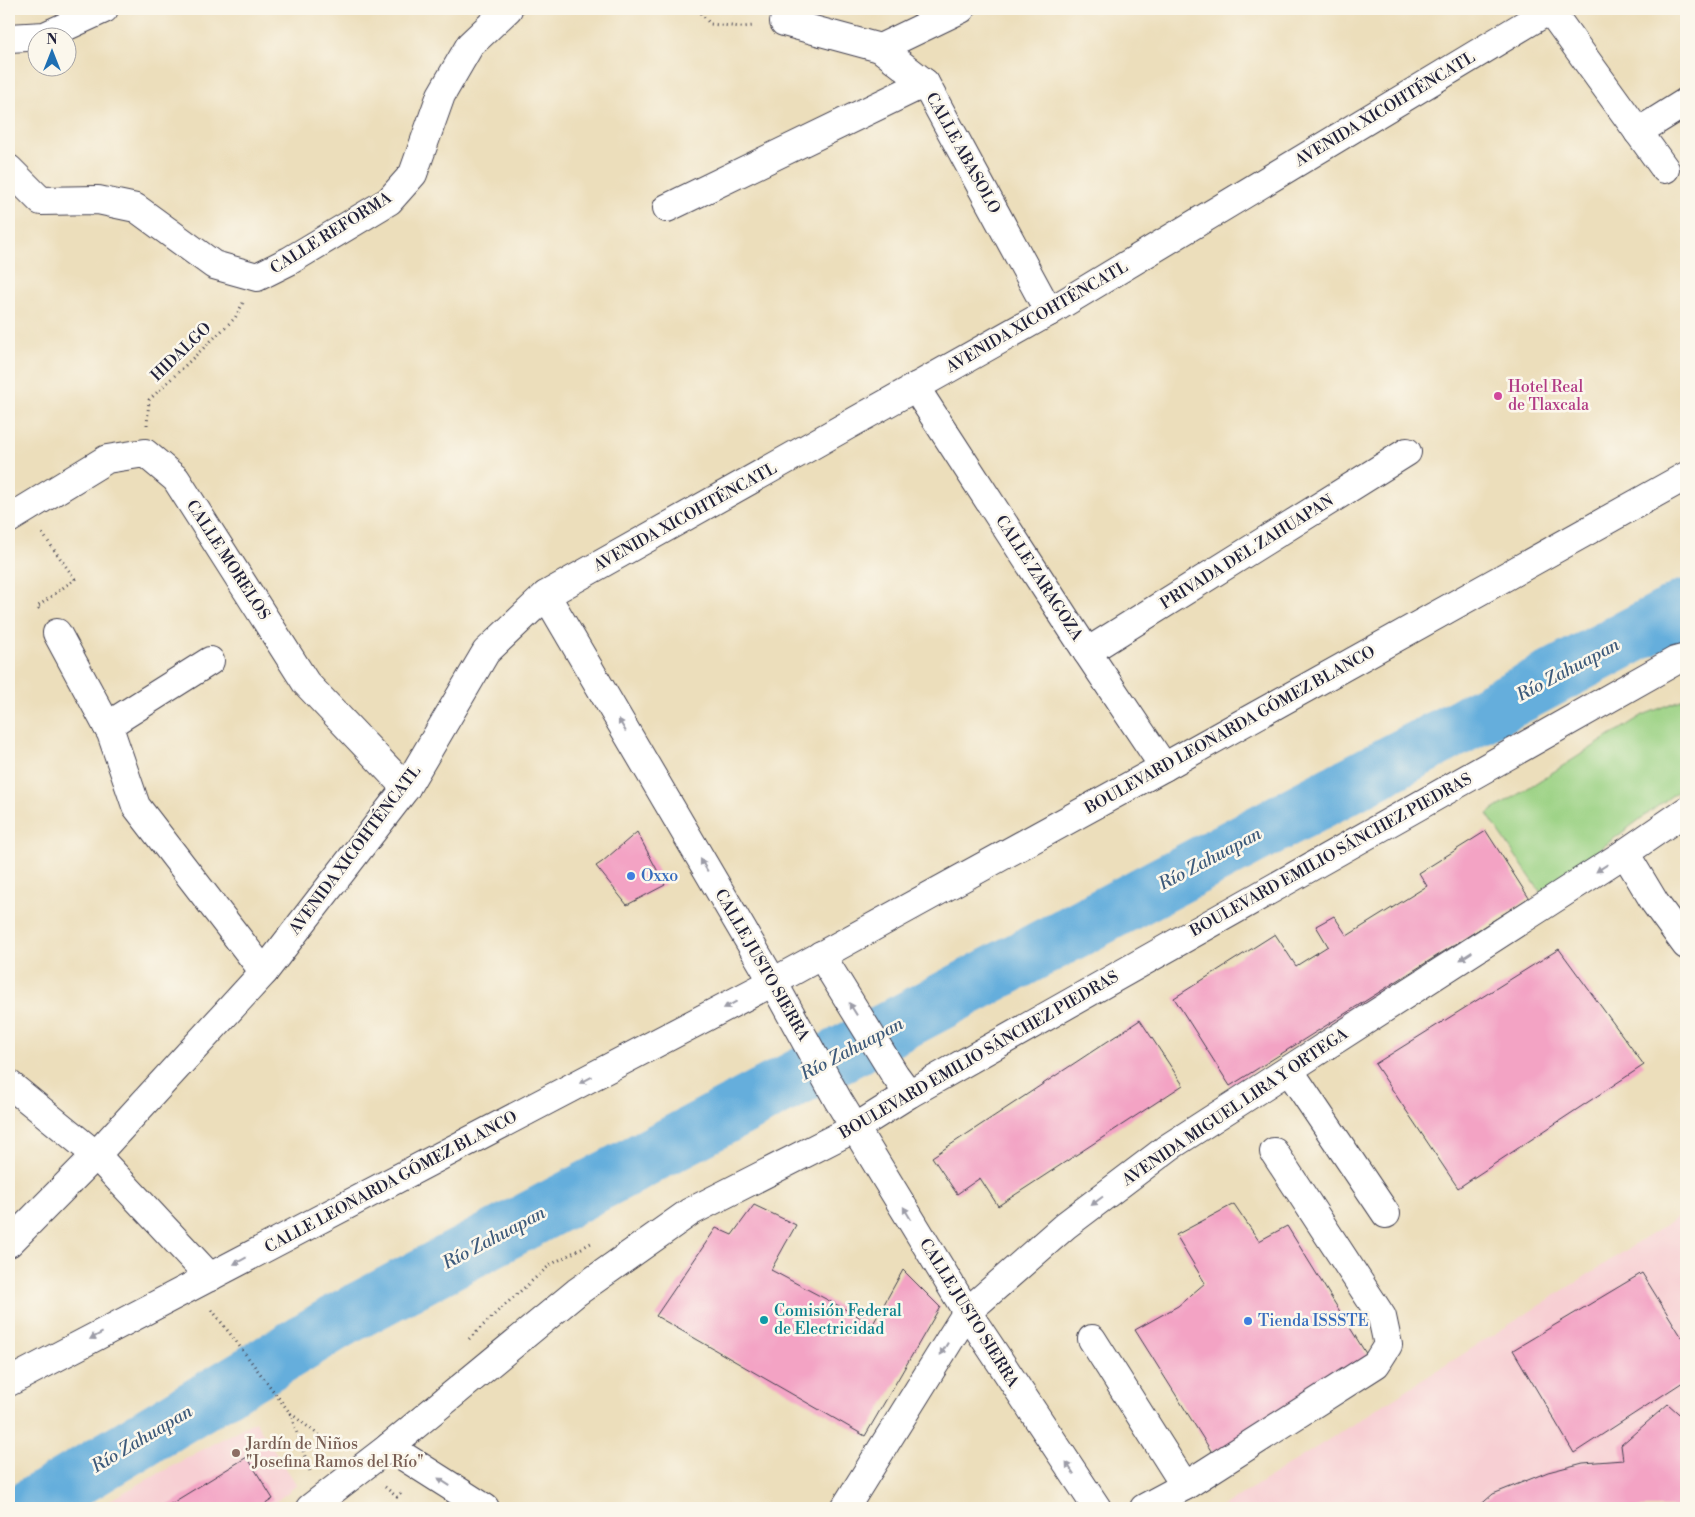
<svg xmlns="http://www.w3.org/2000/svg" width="1695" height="1517" font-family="'Libre Bodoni',serif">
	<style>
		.built { fill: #f7cfd3 }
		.green { fill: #9bd284; stroke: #5e7a60 }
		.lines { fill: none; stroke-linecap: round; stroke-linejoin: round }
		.river { stroke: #65aedc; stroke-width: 56 }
		.building { fill: #f3a3c4 }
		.minor-casing { stroke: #403e4e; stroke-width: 30 }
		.path { stroke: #403e4e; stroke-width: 3; stroke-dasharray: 1 4; stroke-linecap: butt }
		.minor { stroke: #fff; stroke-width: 28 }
		.oneway { fill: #9c9ca7 }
		.hotel-dot { fill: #d1479c; stroke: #fbf7ec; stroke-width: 2 }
		.shop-dot { fill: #3f7fe0; stroke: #fbf7ec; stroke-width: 2 }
		.culture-dot { fill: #0f9aa8; stroke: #fbf7ec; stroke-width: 2 }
		.education-dot { fill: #8d6e63; stroke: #fbf7ec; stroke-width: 2 }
		.labels { text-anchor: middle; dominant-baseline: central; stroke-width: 5; stroke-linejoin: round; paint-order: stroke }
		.street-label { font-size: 16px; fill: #22223b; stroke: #fbf7ec }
		.hotel-label { font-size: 16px; fill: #b23c85; stroke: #fbf7ec; text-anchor: start }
		.shop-label { font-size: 16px; fill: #366cbe; stroke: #fbf7ec; text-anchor: start }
		.culture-label { font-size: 16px; fill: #0d838f; stroke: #fbf7ec; text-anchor: start }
		.education-label { font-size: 16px; fill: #785e54; stroke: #fbf7ec; text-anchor: start }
		.water-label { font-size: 18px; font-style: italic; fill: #3d5a7b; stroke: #fbf7ec }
	</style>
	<rect width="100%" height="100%" fill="#fbf7ec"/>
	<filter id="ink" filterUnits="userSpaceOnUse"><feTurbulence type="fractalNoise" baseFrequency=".02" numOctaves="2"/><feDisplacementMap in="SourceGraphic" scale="10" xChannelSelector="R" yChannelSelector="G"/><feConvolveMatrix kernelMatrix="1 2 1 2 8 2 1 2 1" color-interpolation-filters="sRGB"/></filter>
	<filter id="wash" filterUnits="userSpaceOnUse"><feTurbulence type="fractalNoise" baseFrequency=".0096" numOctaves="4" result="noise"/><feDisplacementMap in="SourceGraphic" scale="20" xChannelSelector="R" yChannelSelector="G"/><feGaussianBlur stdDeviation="1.12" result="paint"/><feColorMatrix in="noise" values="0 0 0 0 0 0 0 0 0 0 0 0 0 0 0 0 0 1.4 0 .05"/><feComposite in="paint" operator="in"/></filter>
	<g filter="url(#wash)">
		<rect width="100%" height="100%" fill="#ecdebb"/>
		<!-- built -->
		<g class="built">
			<polygon points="1686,1212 1686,1508 1221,1508"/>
			<polygon points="255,1421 297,1485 268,1508 95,1508"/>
		</g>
		<!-- green -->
		<polygon class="green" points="1686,698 1686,785 1541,893 1487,814 1643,715"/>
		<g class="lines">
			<!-- river -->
			<polyline class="river" points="28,1508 340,1320 1686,607"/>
		</g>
		<g id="blocks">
			<!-- building -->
			<g class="building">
				<polygon points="1486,831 1529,898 1230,1086 1174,998 1275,934 1296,966 1328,946 1316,926 1334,916 1347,936 1427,886 1419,873"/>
				<polygon points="637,832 665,885 627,905 596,866 602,862"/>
				<polygon points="1559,949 1644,1065 1458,1188 1375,1064"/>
				<polygon points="1140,1020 1183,1085 998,1206 980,1178 957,1194 932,1157"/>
				<polygon points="1234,1204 1259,1241 1287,1226 1370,1360 1213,1454 1135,1330 1178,1306 1205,1283 1176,1235"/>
				<polygon points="754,1205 796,1225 771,1270 873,1324 903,1270 940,1307 865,1436 656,1316 716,1228 732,1235"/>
				<polygon points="1642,1273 1686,1344 1686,1380 1574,1453 1513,1350"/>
				<polygon points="1668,1404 1686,1420 1686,1508 1477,1508 1493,1494 1548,1472 1583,1463 1623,1460 1621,1445"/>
				<polygon points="247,1457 273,1499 259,1508 164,1508"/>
			</g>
		</g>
	</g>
	<g filter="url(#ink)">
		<use href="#blocks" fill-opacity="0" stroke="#403e4e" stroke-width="1"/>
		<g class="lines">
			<defs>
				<g id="minor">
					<polyline points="1550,10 1665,169"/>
					<polyline points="784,22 880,48 925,83 1049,312"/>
					<polyline points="9,38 45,36 104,9"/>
					<polyline points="880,48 961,9"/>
					<polyline points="1638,132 1686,102"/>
					<polyline points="9,169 41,201 98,200 136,208 214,265 257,277 289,261 389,201 413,174 441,95 470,45 508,9"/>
					<polyline points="667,208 925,83"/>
					<polyline points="915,387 1087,652 1164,767"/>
					<polyline points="9,519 107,459 145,453 176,479 306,683 406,788"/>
					<polyline points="546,595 773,982 838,1100 967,1312 1097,1508"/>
					<polyline points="57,633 111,733 136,806 264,972"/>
					<polyline points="1087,652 1407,452"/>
					<polyline points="107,726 210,661"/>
					<polyline points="1625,853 1655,903 1686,945"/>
					<polyline points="821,955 895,1075 909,1094"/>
					<polyline points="1289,1070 1386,1214"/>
					<polyline points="9,1084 96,1155 210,1277"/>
					<polyline points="9,1243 96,1155 264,972 406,788 486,652 546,595 1049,312 1551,9"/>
					<polyline points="1092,1339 1185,1486 1144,1508"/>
					<polyline points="9,1382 773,982 1164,767 1686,476"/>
					<polyline points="389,1447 485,1508"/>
					<polyline points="1185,1486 1376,1364 1388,1345 1382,1317 1274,1152"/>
					<polyline points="310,1508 389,1447 577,1292 690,1212 855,1128 909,1094 1675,661 1686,658"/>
					<polyline points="845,1508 967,1312 1066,1225 1169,1147 1625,853 1686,811"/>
				</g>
			</defs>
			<!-- minor casing -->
			<use href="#minor" class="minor-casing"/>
			<!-- path -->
			<g class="path">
				<polyline points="698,9 710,24 741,27 754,26"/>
				<polyline points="147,425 149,400 235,318 243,303"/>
				<polyline points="39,609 37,607 75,579 42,533"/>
				<polyline points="212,1310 290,1413 337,1449"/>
				<polyline points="469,1339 498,1311 550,1265 591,1243"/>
				<polyline points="290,1413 310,1471"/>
				<polyline points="385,1487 397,1497 403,1491"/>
			</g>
			<!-- minor -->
			<use href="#minor" class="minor"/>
		</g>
		<!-- one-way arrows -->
		<defs><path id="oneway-solid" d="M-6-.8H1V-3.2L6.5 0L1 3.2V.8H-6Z" transform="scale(1.25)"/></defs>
		<g class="oneway">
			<use href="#oneway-solid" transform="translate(622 725) rotate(-120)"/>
			<use href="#oneway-solid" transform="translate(704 865) rotate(-120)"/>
			<use href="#oneway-solid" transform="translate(1602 868) rotate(147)"/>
			<use href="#oneway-solid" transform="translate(1466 956) rotate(147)"/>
			<use href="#oneway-solid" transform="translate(730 1005) rotate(152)"/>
			<use href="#oneway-solid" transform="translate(853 1009) rotate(-122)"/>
			<use href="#oneway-solid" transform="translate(586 1080) rotate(152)"/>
			<use href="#oneway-solid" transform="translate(1097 1201) rotate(143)"/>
			<use href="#oneway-solid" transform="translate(907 1213) rotate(-121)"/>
			<use href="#oneway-solid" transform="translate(240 1261) rotate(152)"/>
			<use href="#oneway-solid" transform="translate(96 1336) rotate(152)"/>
			<use href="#oneway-solid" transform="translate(944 1349) rotate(122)"/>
			<use href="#oneway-solid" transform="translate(1070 1468) rotate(-123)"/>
			<use href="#oneway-solid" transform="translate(444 1482) rotate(-147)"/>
		</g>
	</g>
	<!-- markers -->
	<circle class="hotel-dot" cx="1498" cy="396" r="5"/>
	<g class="shop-dot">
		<circle cx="631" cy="876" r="5"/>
		<circle cx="1248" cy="1321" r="5"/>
	</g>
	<circle class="culture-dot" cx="764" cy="1320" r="5"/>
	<circle class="education-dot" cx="236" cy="1453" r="5"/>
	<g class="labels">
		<!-- street labels -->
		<g class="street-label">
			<text transform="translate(1385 109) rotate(-31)">AVENIDA XICOHTÉNCATL</text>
			<text transform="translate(963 153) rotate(61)">CALLE ABASOLO</text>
			<text transform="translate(331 233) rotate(-32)">CALLE REFORMA</text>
			<text transform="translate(1037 317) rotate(-30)">AVENIDA XICOHTÉNCATL</text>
			<text transform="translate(181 352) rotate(-44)">HIDALGO</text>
			<text transform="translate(685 517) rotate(-29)">AVENIDA XICOHTÉNCATL</text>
			<text transform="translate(1247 552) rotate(-32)">PRIVADA DEL ZAHUAPAN</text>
			<text transform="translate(228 560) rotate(57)">CALLE MORELOS</text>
			<text transform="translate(1039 578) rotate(57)">CALLE ZARAGOZA</text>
			<text transform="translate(1230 730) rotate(-29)">BOULEVARD LEONARDA GÓMEZ BLANCO</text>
			<text transform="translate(355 850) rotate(-53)">AVENIDA XICOHTÉNCATL</text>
			<text transform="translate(1331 855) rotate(-29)">BOULEVARD EMILIO SÁNCHEZ PIEDRAS</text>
			<text transform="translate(762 965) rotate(60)">CALLE JUSTO SIERRA</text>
			<text transform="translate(979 1055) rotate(-30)">BOULEVARD EMILIO SÁNCHEZ PIEDRAS</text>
			<text transform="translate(1235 1107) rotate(-34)">AVENIDA MIGUEL LIRA Y ORTEGA</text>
			<text transform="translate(391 1182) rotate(-28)">CALLE LEONARDA GÓMEZ BLANCO</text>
			<text transform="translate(969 1313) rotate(58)">CALLE JUSTO SIERRA</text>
		</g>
		<!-- hotel labels -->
		<g class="hotel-label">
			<text x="1508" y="387">Hotel Real<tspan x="1508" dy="18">de Tlaxcala</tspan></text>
		</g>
		<!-- shop labels -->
		<g class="shop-label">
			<text x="641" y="876">Oxxo</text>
			<text x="1258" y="1321">Tienda ISSSTE</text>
		</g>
		<!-- culture labels -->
		<g class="culture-label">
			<text x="774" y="1311">Comisión Federal<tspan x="774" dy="18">de Electricidad</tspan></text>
		</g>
		<!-- education labels -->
		<g class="education-label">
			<text x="246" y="1444">Jardín de Niños<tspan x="246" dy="18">"Josefina Ramos del Río"</tspan></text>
		</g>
		<!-- water labels -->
		<g class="water-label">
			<text transform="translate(1568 670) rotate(-28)">Río Zahuapan</text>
			<text transform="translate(1210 859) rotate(-28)">Río Zahuapan</text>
			<text transform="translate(852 1049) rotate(-28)">Río Zahuapan</text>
			<text transform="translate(494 1238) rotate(-28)">Río Zahuapan</text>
			<text transform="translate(142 1439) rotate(-31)">Río Zahuapan</text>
		</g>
	</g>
	<!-- margin -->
	<rect width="1695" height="1517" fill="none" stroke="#fbf7ec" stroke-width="30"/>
	<!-- north arrow -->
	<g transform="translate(52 52)"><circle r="24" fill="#fbf7ec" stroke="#a4a2a5"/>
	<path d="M0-4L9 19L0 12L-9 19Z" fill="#1f6fb2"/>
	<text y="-8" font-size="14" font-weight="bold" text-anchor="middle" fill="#22223b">N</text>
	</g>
</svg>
